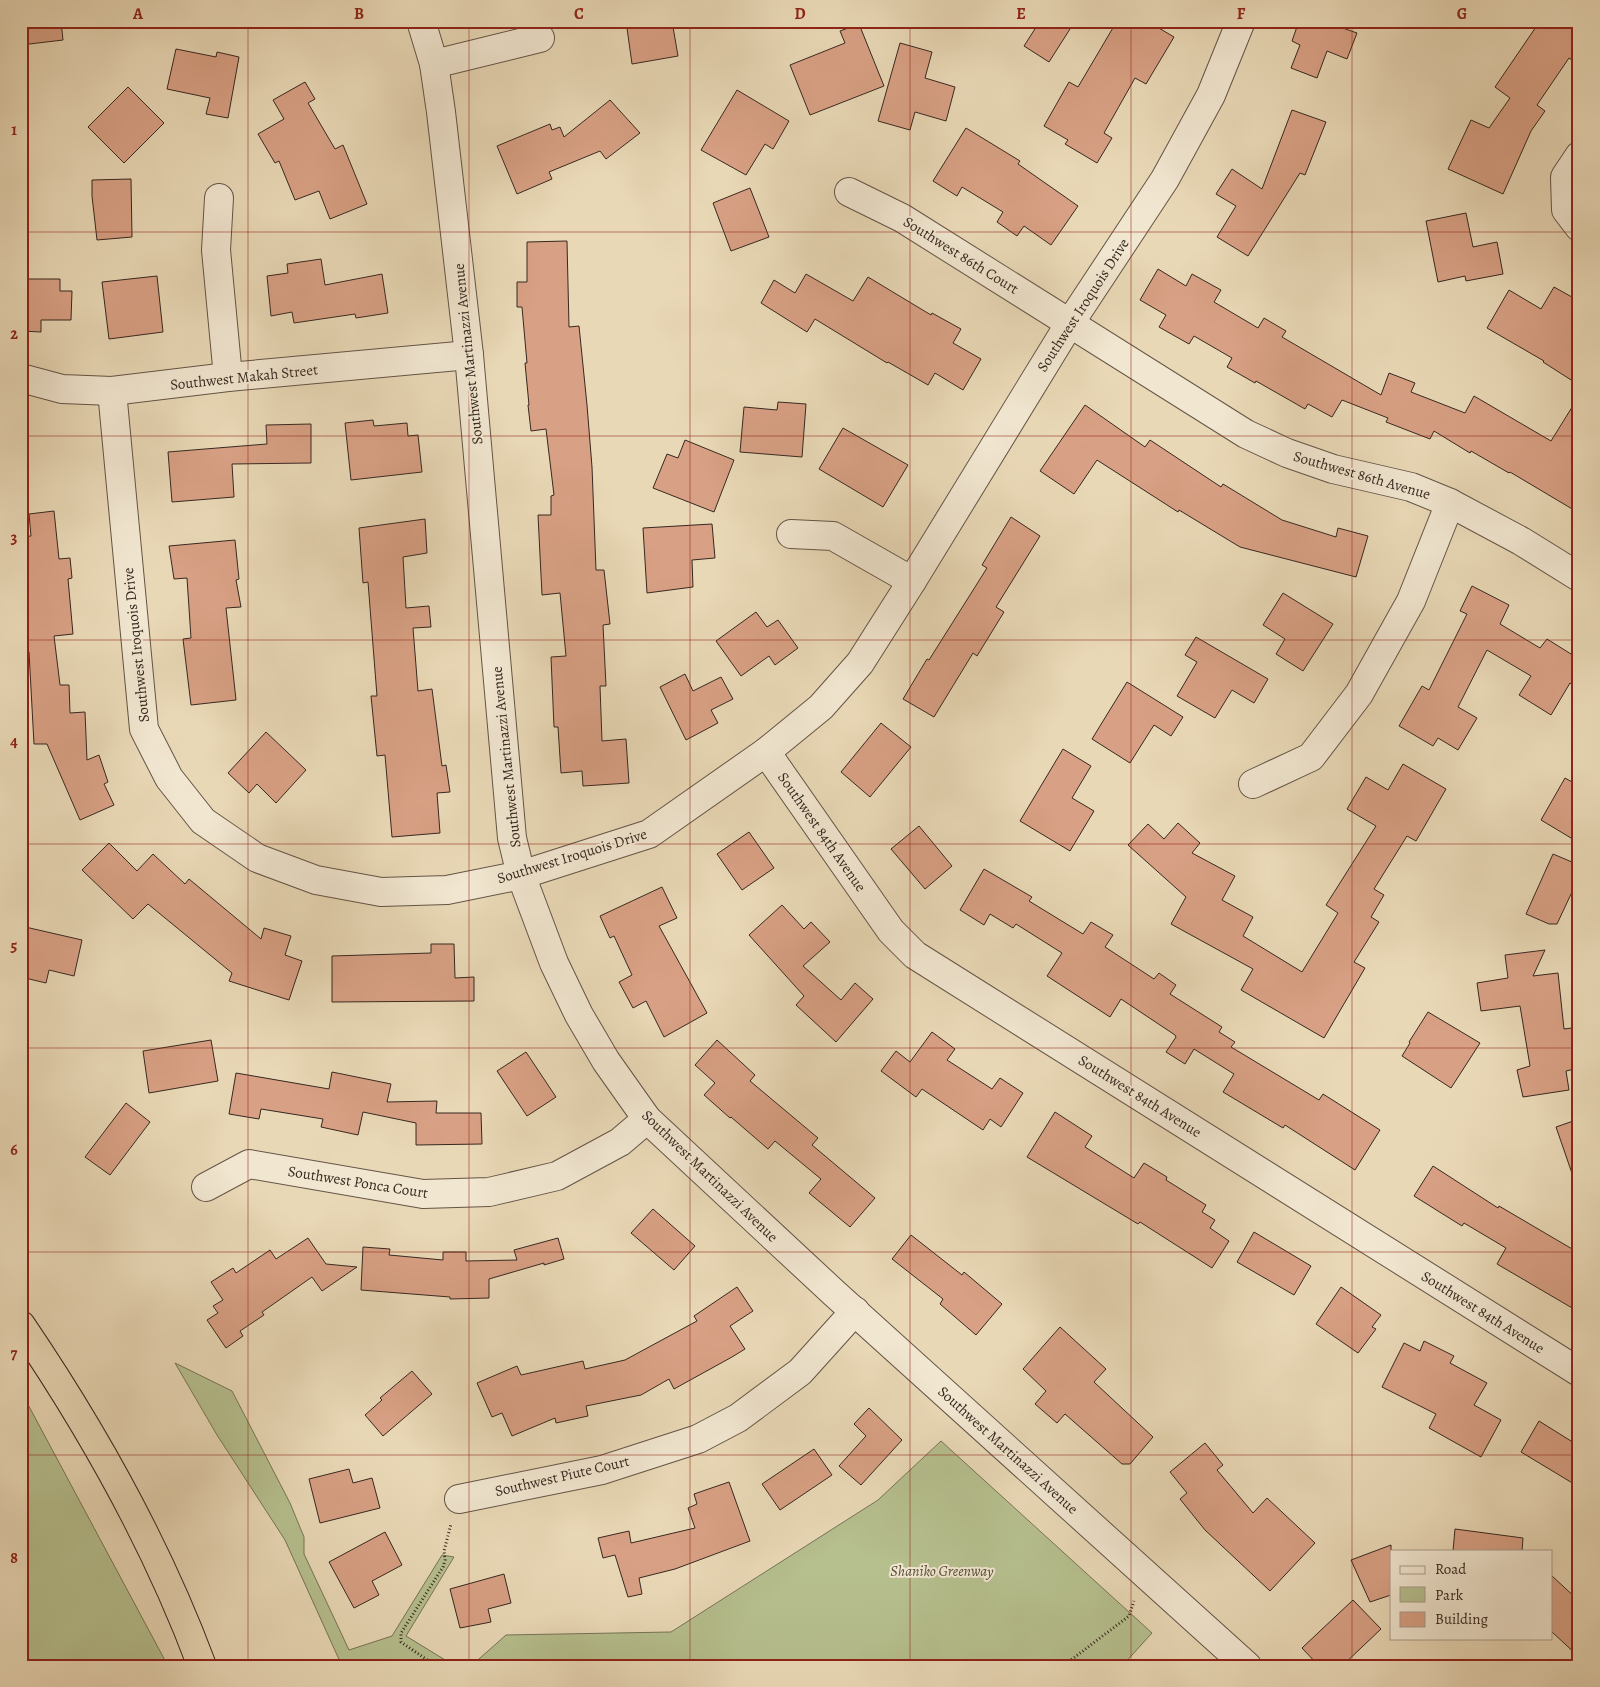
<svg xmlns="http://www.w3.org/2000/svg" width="1600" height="1687" font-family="Alegreya,serif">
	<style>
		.green { fill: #b6bf8e; stroke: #767457 }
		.building { fill: #d8a084; stroke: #372820 }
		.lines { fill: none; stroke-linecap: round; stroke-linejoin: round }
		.minor-casing { stroke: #645446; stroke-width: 30 }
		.motorway-casing { stroke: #372820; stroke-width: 30 }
		.path { stroke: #372820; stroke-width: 3; stroke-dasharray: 1 2.5; stroke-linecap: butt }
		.minor { stroke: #f1e6d0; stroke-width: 28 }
		.motorway { stroke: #e9d8b6; stroke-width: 28 }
		.grid { fill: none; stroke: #8f2418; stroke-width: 1; stroke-opacity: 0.55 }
		.labels { text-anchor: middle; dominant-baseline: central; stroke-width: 4; stroke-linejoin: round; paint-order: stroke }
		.street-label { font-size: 15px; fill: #372820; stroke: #f1e6d0 }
		.park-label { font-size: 15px; font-style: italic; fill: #574e3c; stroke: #f1e6d0 }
		.neatline { fill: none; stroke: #8f2418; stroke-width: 2 }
		.grid-label { font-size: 16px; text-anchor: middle; font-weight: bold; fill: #8f2418 }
	</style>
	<rect width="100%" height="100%" fill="#e9d8b6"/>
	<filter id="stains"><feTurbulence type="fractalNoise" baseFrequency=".004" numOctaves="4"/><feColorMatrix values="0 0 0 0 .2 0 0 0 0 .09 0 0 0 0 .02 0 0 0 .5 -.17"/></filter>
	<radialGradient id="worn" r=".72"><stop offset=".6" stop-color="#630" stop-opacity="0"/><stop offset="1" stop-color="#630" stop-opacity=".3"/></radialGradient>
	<!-- green -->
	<g class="green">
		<polygon points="175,1363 232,1391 290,1503 304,1537 304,1554 349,1650 392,1636 442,1555 454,1557 406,1636 455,1666 342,1666 285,1540 217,1435"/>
		<polygon points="21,1394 25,1399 168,1666 21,1666"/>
		<polygon points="941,1441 1152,1633 1122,1666 471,1666 506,1635 671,1632 878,1500"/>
	</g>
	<!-- building -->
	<g class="building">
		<polygon points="21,21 61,21 63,40 21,45"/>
		<polygon points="626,21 672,21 678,56 632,64"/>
		<polygon points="1040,21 1058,21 1070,29 1049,62 1024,46"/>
		<polygon points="1117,21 1147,21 1174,37 1146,84 1135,78 1104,133 1112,138 1097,163 1065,144 1068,140 1044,126 1069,82 1078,87"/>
		<polygon points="1299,21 1323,21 1357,33 1347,59 1327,51 1317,78 1291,68 1300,45 1292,41"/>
		<polygon points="1540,21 1579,21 1579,47 1572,60 1569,58 1537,105 1545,111 1531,131 1503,194 1448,169 1471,120 1489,128 1510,98 1495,87"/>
		<polygon points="859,24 884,86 810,115 790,65 845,43 840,31"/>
		<polygon points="900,43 932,52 925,78 955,87 946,121 915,112 910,130 878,121"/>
		<polygon points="176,49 216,57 217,52 239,57 228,118 206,114 210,98 167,89"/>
		<polygon points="305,82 315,99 308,103 335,149 343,145 367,204 330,219 319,191 295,200 279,161 275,163 258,134 284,119 273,100"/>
		<polygon points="128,87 164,123 124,163 88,127"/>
		<polygon points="737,90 789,121 773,149 765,144 746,175 701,150"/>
		<polygon points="610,100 640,133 606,159 600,151 549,172 552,179 517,194 497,146 550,124 552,130 560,127 564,137"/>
		<polygon points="1292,110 1326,122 1305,175 1300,173 1248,256 1217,237 1236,206 1216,194 1232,169 1262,189"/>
		<polygon points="966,128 1020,161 1018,164 1078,206 1051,245 1024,226 1017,236 997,222 1003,212 962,187 957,196 933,181"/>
		<polygon points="131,179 132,237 97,240 92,196 92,180"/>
		<polygon points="750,188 769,237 731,251 713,203"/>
		<polygon points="1466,213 1473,247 1497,242 1503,274 1466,281 1465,276 1438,282 1426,221"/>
		<polygon points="567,241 569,327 579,326 587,405 592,467 596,570 604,570 610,624 603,625 606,686 600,686 602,741 626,739 629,783 583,786 582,771 561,773 558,727 554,727 551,657 566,656 560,593 542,595 538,515 551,515 551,496 554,495 546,429 531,431 528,405 529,405 525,363 527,363 522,307 517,307 517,282 527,282 527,242"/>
		<polygon points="321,259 325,285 382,274 388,313 356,318 355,314 294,323 292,312 271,316 267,276 288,273 287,264"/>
		<polygon points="1158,269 1186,286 1192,274 1221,290 1214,302 1258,328 1264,318 1286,331 1282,337 1381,395 1389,373 1415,383 1411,392 1465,413 1474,396 1551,441 1579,396 1579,513 1510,472 1509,473 1471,451 1470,453 1434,431 1430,439 1386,422 1388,418 1342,400 1332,417 1308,404 1305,409 1256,381 1255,383 1227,367 1232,358 1194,336 1189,344 1159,327 1166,315 1140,300"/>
		<polygon points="806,274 853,301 868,277 931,315 932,313 961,329 953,343 981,359 963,390 935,373 928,385 888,362 887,363 815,319 807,332 761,303 774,280 795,293"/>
		<polygon points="157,276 163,332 109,339 102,282"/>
		<polygon points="21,279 60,279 60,291 72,291 71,320 41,320 41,332 21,331"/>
		<polygon points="1554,287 1579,301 1579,385 1543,362 1544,361 1487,328 1509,290 1541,309"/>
		<polygon points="778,402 806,404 802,457 740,452 744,407 777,410"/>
		<polygon points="1085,405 1145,447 1150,440 1221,487 1223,484 1282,520 1336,537 1338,528 1368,536 1356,577 1240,547 1179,510 1178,512 1097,460 1074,494 1040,471"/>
		<polygon points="373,420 374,426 407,423 408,436 418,435 422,472 351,480 345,423"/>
		<polygon points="311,424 311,463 232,464 234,497 172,502 168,452 267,444 266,425"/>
		<polygon points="843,428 908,465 883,507 819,469"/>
		<polygon points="685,440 734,460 714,512 653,488 667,454 678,458"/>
		<polygon points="54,511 59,559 70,558 72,578 68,579 73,634 54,636 60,685 69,685 70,713 85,712 87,760 99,755 108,782 104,784 114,805 80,820 47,744 34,744 29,652 21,653 21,610 27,609 21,560 21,537 31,536 29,514"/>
		<polygon points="1011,517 1040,536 996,607 1004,612 977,656 973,653 934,717 903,699 927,659 929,660 987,568 982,565"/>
		<polygon points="425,519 427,553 403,557 406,608 429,606 431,627 413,628 418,691 432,689 442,766 446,765 450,792 437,793 440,833 392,837 385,755 377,756 371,696 377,696 368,582 363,583 359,528"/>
		<polygon points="712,524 715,558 692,560 693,587 647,593 643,528"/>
		<polygon points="235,540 239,579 236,580 241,607 226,608 236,700 191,705 183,639 191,638 187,578 174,579 169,546"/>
		<polygon points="1472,586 1509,605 1500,624 1540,648 1547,639 1579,659 1579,688 1570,683 1551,715 1519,695 1531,676 1487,650 1458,707 1477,718 1458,750 1438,738 1433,746 1399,726 1422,686 1429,690 1467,614 1460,611"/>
		<polygon points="1283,593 1333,624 1303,671 1276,654 1285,639 1263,625"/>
		<polygon points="756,612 767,627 778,620 798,648 775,665 769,656 741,676 716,641"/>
		<polygon points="1196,637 1268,679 1254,703 1232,690 1215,718 1177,696 1197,662 1185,655"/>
		<polygon points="685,674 693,691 721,677 733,699 711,710 718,723 686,740 660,687"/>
		<polygon points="1127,682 1183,717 1171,736 1154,725 1130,763 1092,739"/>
		<polygon points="881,723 911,747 870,797 841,772"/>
		<polygon points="266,732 306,770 276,803 257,784 249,793 228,773"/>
		<polygon points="1063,749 1091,766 1072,798 1094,811 1070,851 1020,821"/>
		<polygon points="1403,764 1446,789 1416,841 1407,836 1374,889 1384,895 1371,917 1379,922 1354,962 1365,968 1324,1038 1241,990 1253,969 1171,924 1186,897 1128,845 1148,824 1164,839 1178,823 1200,843 1192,853 1235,876 1222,900 1253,917 1243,936 1302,972 1338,913 1326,905 1376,826 1347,809 1366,777 1388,790"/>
		<polygon points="1565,778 1579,786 1579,825 1571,838 1541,820"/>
		<polygon points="919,826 952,866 925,889 891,849"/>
		<polygon points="749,832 774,868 742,890 717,854"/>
		<polygon points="109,843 137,871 153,854 185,884 189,879 261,939 264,928 291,936 285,955 302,961 289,1000 229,981 232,973 148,904 133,919 82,870"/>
		<polygon points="1553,854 1579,865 1579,877 1557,924 1549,924 1526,914"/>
		<polygon points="984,869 1032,897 1029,901 1083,934 1091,922 1113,935 1105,947 1154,979 1159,973 1176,985 1170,994 1222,1027 1219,1032 1235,1042 1231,1047 1319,1100 1323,1094 1380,1130 1355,1170 1285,1125 1283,1128 1223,1092 1234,1074 1194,1049 1185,1064 1166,1052 1176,1037 1175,1035 1121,999 1110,1017 1047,976 1062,953 1016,924 1013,928 990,914 984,925 960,910"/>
		<polygon points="662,887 677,918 659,926 707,1013 664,1037 646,1001 633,1008 619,982 632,975 614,936 610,938 600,916"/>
		<polygon points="782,905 804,929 811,922 830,942 803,966 841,1000 855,983 873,999 836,1042 796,1005 804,996 749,935"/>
		<polygon points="21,926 82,940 74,976 49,970 46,983 21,977"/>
		<polygon points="431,944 454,944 455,978 474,977 474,1001 332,1002 332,956 431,953"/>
		<polygon points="1545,950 1533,976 1558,973 1564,1029 1579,1027 1579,1068 1566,1071 1569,1090 1523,1097 1517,1070 1530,1066 1520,1006 1481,1011 1477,983 1508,978 1505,955"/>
		<polygon points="1428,1012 1480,1043 1451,1088 1402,1056 1410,1043 1409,1042"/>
		<polygon points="932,1032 955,1049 947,1060 992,1089 1000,1078 1023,1093 1001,1127 990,1119 983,1130 922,1089 916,1097 881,1071 896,1051 910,1062"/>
		<polygon points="211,1040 218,1081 149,1093 143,1051"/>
		<polygon points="717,1040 755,1075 750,1081 818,1138 812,1145 875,1198 850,1227 809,1193 821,1179 775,1141 768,1149 731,1117 730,1118 704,1095 715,1083 695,1065"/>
		<polygon points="526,1052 556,1097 527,1116 497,1071"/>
		<polygon points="332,1072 391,1084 387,1102 437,1101 436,1113 481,1113 482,1144 416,1145 416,1123 363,1112 358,1135 321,1127 323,1119 261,1109 259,1119 229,1114 236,1073 329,1089"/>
		<polygon points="126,1103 150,1122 110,1175 85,1157"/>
		<polygon points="1055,1112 1092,1136 1085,1147 1134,1178 1144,1163 1167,1177 1166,1180 1206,1205 1202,1212 1215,1220 1210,1228 1229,1241 1212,1268 1140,1222 1138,1224 1027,1157"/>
		<polygon points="1579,1119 1579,1182 1575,1182 1556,1127"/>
		<polygon points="1433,1166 1498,1208 1499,1206 1579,1253 1579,1312 1497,1264 1506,1248 1464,1223 1462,1226 1414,1196"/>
		<polygon points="653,1209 695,1246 674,1270 631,1233"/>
		<polygon points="1254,1232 1311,1266 1294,1295 1237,1262"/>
		<polygon points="911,1235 962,1275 964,1272 1002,1304 976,1335 940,1304 943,1299 892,1259"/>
		<polygon points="308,1238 326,1264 357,1267 322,1291 312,1277 262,1312 264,1315 240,1331 243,1336 226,1348 207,1320 218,1313 213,1306 223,1300 211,1282 233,1268 236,1273 270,1250 276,1259"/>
		<polygon points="558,1238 564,1259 544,1265 544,1263 489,1279 489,1298 450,1299 450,1297 361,1290 363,1247 390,1249 389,1255 443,1260 443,1252 466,1252 466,1261 517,1260 514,1250"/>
		<polygon points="737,1287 753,1311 730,1326 745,1349 732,1357 674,1389 669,1379 641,1395 586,1406 588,1416 556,1423 555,1418 512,1436 502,1413 492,1417 477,1383 517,1366 521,1375 583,1361 585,1369 625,1360 697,1321 694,1316"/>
		<polygon points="1341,1287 1381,1315 1372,1327 1376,1329 1358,1353 1316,1324"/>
		<polygon points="1060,1327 1106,1369 1094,1382 1153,1437 1130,1464 1122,1464 1065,1414 1057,1423 1035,1404 1046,1391 1023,1369"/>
		<polygon points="1424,1341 1454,1356 1450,1363 1487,1383 1474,1405 1501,1420 1481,1457 1429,1428 1436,1414 1382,1387 1404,1343 1420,1351"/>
		<polygon points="412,1371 432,1394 383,1436 365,1415 382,1400 380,1398"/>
		<polygon points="869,1408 902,1440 861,1485 839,1466 866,1436 854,1424"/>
		<polygon points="1539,1421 1579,1446 1579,1487 1521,1452"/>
		<polygon points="1205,1443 1223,1465 1217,1470 1253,1513 1267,1498 1315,1543 1270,1591 1205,1530 1180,1499 1187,1493 1170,1472"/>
		<polygon points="814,1449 832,1475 780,1510 762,1484"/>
		<polygon points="349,1469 353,1483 372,1478 380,1508 320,1523 309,1479"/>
		<polygon points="729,1482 750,1541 675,1569 639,1578 642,1594 628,1597 615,1555 603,1558 598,1538 629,1531 631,1543 695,1528 688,1508 697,1504 694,1494"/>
		<polygon points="1455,1529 1523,1538 1522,1551 1453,1551"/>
		<polygon points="385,1532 402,1565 372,1581 379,1595 354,1608 329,1562"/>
		<polygon points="1391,1545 1391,1595 1370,1602 1351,1560"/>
		<polygon points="504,1574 511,1603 488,1609 491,1622 460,1628 450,1589"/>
		<polygon points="1551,1575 1579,1601 1579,1657 1551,1631"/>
		<polygon points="1353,1600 1381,1629 1342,1666 1319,1666 1302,1648"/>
	</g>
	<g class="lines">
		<defs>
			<g id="minor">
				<polyline points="421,21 434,64 441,112 469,355 512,838 521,875 554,963 579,1015 606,1061 647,1119 834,1293 1247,1666"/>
				<polyline points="434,64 540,38"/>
				<polyline points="1579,156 1565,177 1566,210 1579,227"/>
				<polyline points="849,192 902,218 1246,434 1287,453 1333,469 1411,487 1450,503 1521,541 1579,577"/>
				<polyline points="219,198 216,250 228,377"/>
				<polyline points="21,378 62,389 112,391 228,377 469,355"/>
				<polyline points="112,391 144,729 169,778 203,821 257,858 316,880 381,892 447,890 521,875 649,834 766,752 821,707 860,663 912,581 1070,323 1165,179 1211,95 1241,21"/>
				<polyline points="791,534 833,536 912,581"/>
				<polyline points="766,752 891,931 915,955 1579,1372"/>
				<polyline points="1253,784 1311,757 1359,694 1411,601 1450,503"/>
				<polyline points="206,1187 249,1164 423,1194 489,1192 557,1176 620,1142 647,1119"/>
				<polyline points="459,1499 602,1470 698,1439 738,1418 800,1372 855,1311"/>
			</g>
			<path id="motorway" d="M 21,1325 C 93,1431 157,1545 202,1666"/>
		</defs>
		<!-- minor casing -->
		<use href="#minor" class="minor-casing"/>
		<!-- motorway casing -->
		<use href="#motorway" class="motorway-casing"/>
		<!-- path -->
		<g class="path">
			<polyline points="436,1666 401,1642 401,1633 443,1567 445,1560 444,1551 451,1524"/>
			<polyline points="1063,1666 1129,1616 1134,1601"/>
		</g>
		<!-- minor -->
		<use href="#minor" class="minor"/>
		<!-- motorway -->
		<use href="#motorway" class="motorway"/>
	</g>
	<!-- grid -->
	<path class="grid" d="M 248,21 L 248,1666M 469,21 L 469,1666M 690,21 L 690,1666M 910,21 L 910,1666M 1131,21 L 1131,1666M 1352,21 L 1352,1666M 21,232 L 1579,232M 21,436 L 1579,436M 21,640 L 1579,640M 21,844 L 1579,844M 21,1048 L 1579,1048M 21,1252 L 1579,1252M 21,1455 L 1579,1455"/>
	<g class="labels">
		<!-- street labels -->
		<g class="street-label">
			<text transform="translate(961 255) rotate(32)">Southwest 86th Court</text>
			<text transform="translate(1083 305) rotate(-57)">Southwest Iroquois Drive</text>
			<text transform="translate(468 354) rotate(-96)">Southwest Martinazzi Avenue</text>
			<text transform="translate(244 377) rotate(-6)">Southwest Makah Street</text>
			<text transform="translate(1362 475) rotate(16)">Southwest 86th Avenue</text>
			<text transform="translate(136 645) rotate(-96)">Southwest Iroquois Drive</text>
			<text transform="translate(506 757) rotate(-96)">Southwest Martinazzi Avenue</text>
			<text transform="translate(822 832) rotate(55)">Southwest 84th Avenue</text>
			<text transform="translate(572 856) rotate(-17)">Southwest Iroquois Drive</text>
			<text transform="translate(1140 1096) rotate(32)">Southwest 84th Avenue</text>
			<text transform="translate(710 1176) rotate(44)">Southwest Martinazzi Avenue</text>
			<text transform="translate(358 1182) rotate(9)">Southwest Ponca Court</text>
			<text transform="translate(1483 1312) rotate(32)">Southwest 84th Avenue</text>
			<text transform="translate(1008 1450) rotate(42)">Southwest Martinazzi Avenue</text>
			<text transform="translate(562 1476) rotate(-13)">Southwest Piute Court</text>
		</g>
		<!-- park labels -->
		<g class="park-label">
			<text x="942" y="1571">Shaniko Greenway</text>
		</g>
	</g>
	<!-- margin -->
	<rect width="1600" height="1687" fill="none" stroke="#e9d8b6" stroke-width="55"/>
	<!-- legend -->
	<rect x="1390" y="1550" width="162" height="90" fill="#f1e6d0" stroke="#a79a8a"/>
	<rect x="1400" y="1566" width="25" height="8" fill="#f1e6d0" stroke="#a79a8a"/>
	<text x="1435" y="1574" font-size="15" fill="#372820">Road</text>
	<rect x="1400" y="1587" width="25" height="15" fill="#b6bf8e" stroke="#a79a8a"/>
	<text x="1435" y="1600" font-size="15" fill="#372820">Park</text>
	<rect x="1400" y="1612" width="25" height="15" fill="#d8a084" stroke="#a79a8a"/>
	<text x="1435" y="1624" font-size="15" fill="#372820">Building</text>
	<rect x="28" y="28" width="1544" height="1632" class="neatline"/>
	<g class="grid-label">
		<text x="138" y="19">A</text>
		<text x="359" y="19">B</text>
		<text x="579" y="19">C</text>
		<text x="800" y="19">D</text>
		<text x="1021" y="19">E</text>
		<text x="1241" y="19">F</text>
		<text x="1462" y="19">G</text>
		<text x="14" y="135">1</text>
		<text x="14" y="339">2</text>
		<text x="14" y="543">3</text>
		<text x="14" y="747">4</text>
		<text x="14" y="951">5</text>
		<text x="14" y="1155">6</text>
		<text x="14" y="1359">7</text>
		<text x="14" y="1563">8</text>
	</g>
	<rect width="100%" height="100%" filter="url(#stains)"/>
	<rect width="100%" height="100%" fill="url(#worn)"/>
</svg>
